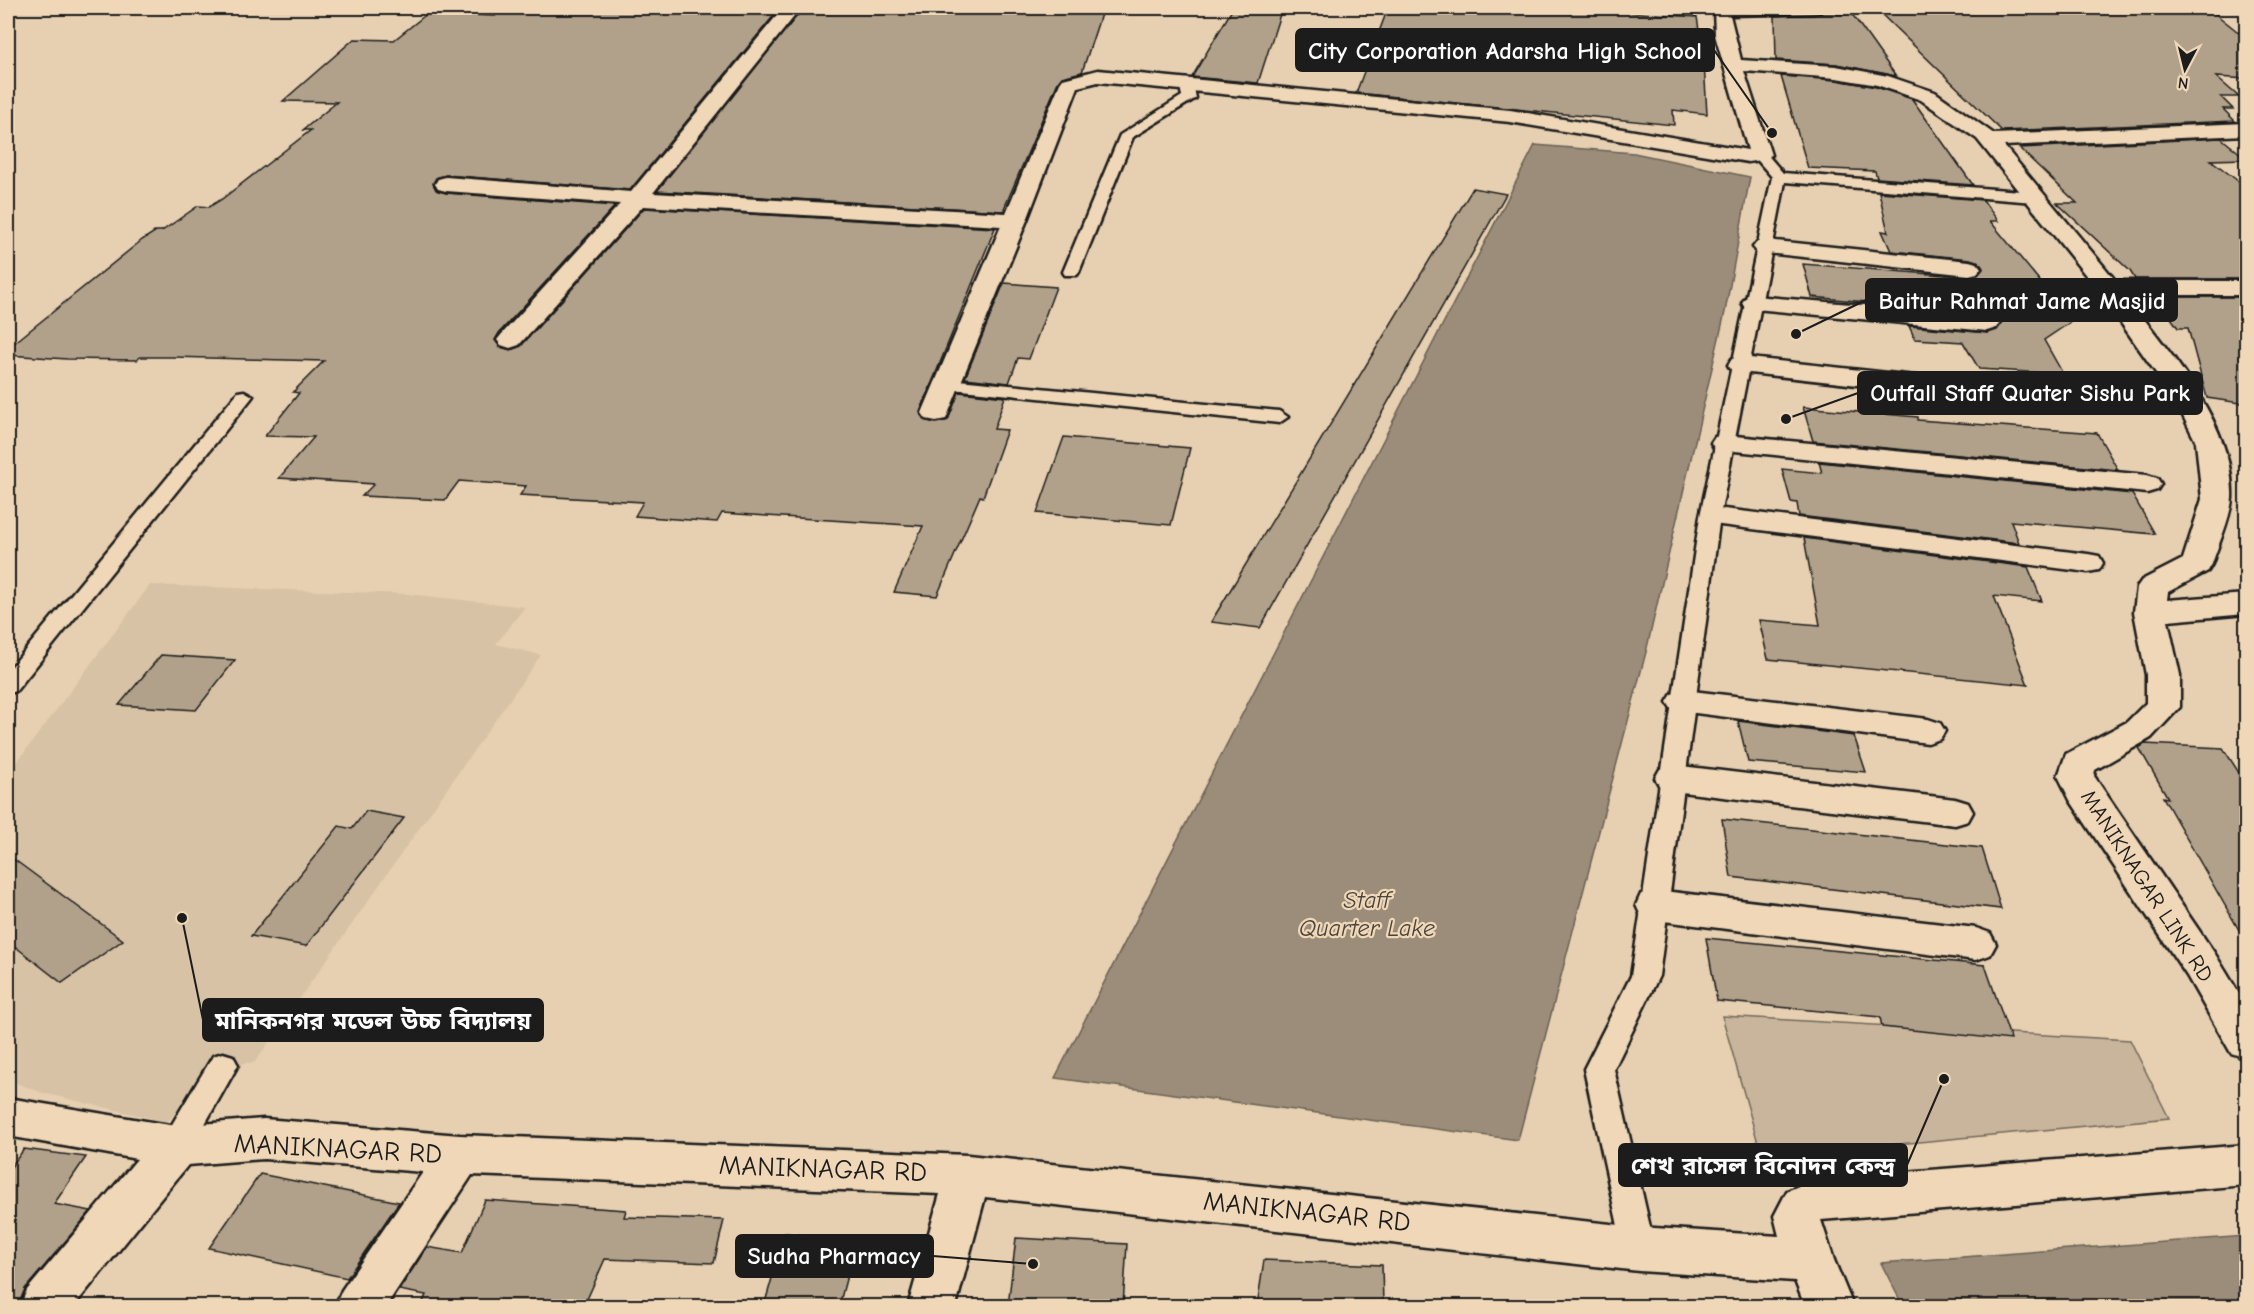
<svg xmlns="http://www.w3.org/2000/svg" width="2254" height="1314" font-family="'Comic Neue','Noto Sans Bengali',sans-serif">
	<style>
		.built { fill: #d7c2a5 }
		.green { fill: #c9b59b; stroke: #72685c; stroke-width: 1.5 }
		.water { fill: #9c8d7a; stroke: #696054; stroke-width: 1.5 }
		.building { fill: #b1a18a; stroke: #1c1c1c; stroke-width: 1.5 }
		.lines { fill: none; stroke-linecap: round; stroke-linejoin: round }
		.service-casing { stroke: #1c1c1c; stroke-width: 5 }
		.minor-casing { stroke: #1c1c1c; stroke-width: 5 }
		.service { fill: #efd7b7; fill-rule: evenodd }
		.minor { fill: #efd7b7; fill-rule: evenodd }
		.labels { text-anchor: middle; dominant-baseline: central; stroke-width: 4.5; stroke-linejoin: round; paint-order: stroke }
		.street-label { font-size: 22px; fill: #1c1c1c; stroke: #efd7b7 }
		.water-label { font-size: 24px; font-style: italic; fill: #49443d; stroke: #efd7b7 }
		.near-street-label { font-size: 27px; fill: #1c1c1c; stroke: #efd7b7 }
		.leader { fill: none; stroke: #1c1c1c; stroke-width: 2 }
		.callout-dot { fill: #1c1c1c; stroke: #efd7b7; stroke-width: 2 }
		.callout { fill: #1c1c1c; stroke: #1c1c1c; stroke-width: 2 }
		.callout-label { font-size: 24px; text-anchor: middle; font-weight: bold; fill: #fff }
	</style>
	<rect width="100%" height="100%" fill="#e7d0b1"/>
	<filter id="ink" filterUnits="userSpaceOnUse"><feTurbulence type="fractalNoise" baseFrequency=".0167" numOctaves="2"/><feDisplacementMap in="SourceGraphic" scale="12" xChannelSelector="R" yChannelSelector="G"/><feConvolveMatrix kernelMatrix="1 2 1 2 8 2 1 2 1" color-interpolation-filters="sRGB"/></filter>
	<g filter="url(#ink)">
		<!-- built -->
		<polygon class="built" points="150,585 408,594 525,607 496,644 541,655 255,1062 223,1066 167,1122 43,1093 8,1080 8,774"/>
		<!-- green -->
		<polygon class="green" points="1722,1016 2130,1040 2169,1118 1762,1157"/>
		<!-- water -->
		<g class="water">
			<polygon points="1535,145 1634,153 1750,177 1725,312 1646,652 1518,1140 1055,1078"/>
			<polygon points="2246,1236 2246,1306 1903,1306 1881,1263"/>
		</g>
		<!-- building -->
		<g class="building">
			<polygon points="504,8 780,8 630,190 446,175 436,178 433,183 436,190 446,193 615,206 499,333 495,340 500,347 511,350 521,346 644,208 995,228 920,412 924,420 936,423 948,420 959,392 1005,397 994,429 1007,430 983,497 980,496 937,596 894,592 923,526 722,513 717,522 635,516 643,502 520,495 526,486 459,481 445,500 362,496 374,484 279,478 314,437 265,436 299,393 293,392 324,361 173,357 140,357 137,360 67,359 8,355 8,348 142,240 156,231 162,231 198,206 209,207 222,199 311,130 303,130 337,102 283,101 354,39 394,40 428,13 495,16"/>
			<polygon points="803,8 1103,8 1082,72 1062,77 1058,82 1003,211 657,191"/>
			<polygon points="1233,8 1282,8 1258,83 1192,77"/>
			<polygon points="1388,8 1569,8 1697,17 1704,63 1707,114 1673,110 1674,125 1356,93"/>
			<polygon points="1875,8 2208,8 2247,39 2247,79 2216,77 2239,97 2221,97 2233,109 2223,109 2235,121 2002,131"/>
			<polygon points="1821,14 1852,14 1896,76 1836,64 1776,60 1775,16"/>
			<polygon points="1781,76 1836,80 1876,87 1912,99 1973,185 1877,178 1875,171 1808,168"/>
			<polygon points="2221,138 2247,159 2211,160 2247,188 2247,279 2135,279 2130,271 2057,203 2077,203 2019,148"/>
			<polygon points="1473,188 1506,194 1260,628 1211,622"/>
			<polygon points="1879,192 1983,200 1998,221 1990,221 2048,291 2062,292 2075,319 2044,340 2063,374 1979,369 1963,342 1915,339 1909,326 1988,333 1997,330 2002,323 1998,317 1988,313 1812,297 1803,264 1969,277 1978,275 1983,269 1979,262 1970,259 1891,251 1882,231 1888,232"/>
			<polygon points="1004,283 1056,287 1029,359 1018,358 1009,383 965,378"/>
			<polygon points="2146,297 2247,297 2247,404 2207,398 2188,328 2178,328 2167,312 2155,311"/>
			<polygon points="1803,407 1918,417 1918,420 2097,433 2118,470 1813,441"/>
			<polygon points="1064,437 1190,448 1171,525 1037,513"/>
			<polygon points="1819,462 2132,494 2155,534 2011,521 2019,543 1799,516 1797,503 1791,502 1782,469 1822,473"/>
			<polygon points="1804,538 2028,567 2042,601 1994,596 2028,685 1768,659 1759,620 1820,625"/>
			<polygon points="161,655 235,660 196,710 119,705"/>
			<polygon points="1738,721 1854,736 1866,772 1748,762"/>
			<polygon points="2145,744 2223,748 2247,785 2247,944 2163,797 2168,798 2139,748"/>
			<polygon points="366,811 404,818 306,946 251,936 339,826 352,829"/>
			<polygon points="1722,819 1982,848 2001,909 1731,877"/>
			<polygon points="8,855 123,940 62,983 8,941"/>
			<polygon points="1706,938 1985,965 2011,1040 1882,1027 1880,1017 1717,1001"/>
			<polygon points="24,1149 86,1157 54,1204 91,1211 25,1289 18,1306 8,1306 8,1171"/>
			<polygon points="260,1174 399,1202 347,1278 209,1248"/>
			<polygon points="485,1200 626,1210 624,1217 724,1220 714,1263 605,1259 584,1306 421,1306 426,1295 399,1290 427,1247 462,1253"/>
			<polygon points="785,1233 856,1241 839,1306 764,1306"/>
			<polygon points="1016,1238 1127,1244 1123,1306 1008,1306"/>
			<polygon points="1264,1260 1382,1265 1383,1306 1257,1306"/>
		</g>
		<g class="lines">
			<defs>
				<g id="service">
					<polygon points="1186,79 1193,83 1196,98 1133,137 1079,272 1077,275 1065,275 1063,272 1120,135 1182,96 1179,83"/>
					<polygon points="1760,151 1765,152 1783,173 2034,192 2042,197 2034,202 1785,182 1720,516 1659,976 1614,1069 1655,1249 1650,1260 1639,1264 1628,1260 1623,1249 1584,1069 1631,976 1700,516 1772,177 1753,155"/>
					<polygon points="948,379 1279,411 1288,417 1279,423 942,388 939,384 942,380"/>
					<polygon points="244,391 253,396 250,400 16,691 8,694 8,671 238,392"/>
					<polygon points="223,1053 233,1056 238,1065 233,1074 187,1156 176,1159 165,1156 161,1146 165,1136 213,1056"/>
				</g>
				<g id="minor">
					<path d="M 783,8 L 801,8 L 653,193 L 1006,213 L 1060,83 L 1063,79 L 1098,70 L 1510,110 L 1748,150 L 1715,35 L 1714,8 L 1822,8 L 1820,12 L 1814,13 L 1730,15 L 1741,60 L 1836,66 L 1888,76 L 1935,92 L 1994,134 L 2246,123 L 2246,135 L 2004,146 L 2116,281 L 2246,281 L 2246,295 L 2126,295 C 2168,353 2235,423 2232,498 C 2231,517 2218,545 2212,564 L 2208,571 L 2168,592 L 2167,600 L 2246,594 L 2246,614 L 2168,621 L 2180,675 L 2180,707 L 2151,738 L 2095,770 L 2094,776 L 2215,954 L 2246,1005 L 2246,1058 L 2231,1053 L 2187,976 L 2070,800 L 2058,776 L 2066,754 L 2127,722 L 2146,703 L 2146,675 L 2134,612 L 2137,587 L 2142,580 L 2183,559 L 2202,499 L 2196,442 L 2175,400 L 2100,293 L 1977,139 L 1921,100 L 1877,85 L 1836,78 L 1744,71 L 1771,155 L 1767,159 L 1748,162 L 1510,122 L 1098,82 L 1078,87 L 1027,220 L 946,419 L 936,421 L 926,419 L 922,413 L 1001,226 L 643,206 L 519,345 L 510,348 L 501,345 L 497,340 L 501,335 L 620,204 L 446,191 L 438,189 L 435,184 L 438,179 L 446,177 L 631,192 Z"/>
					<polygon points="1765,240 1969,261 1977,263 1981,268 1977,273 1969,275 1757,252 1753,247 1757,242"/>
					<polygon points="1754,296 1987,315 1996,318 2000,323 1996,328 1987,331 1745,308 1742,303 1745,298"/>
					<polygon points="1741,357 2036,389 2045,391 2049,397 2045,403 2036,405 1732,371 1728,365 1732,359"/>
					<polygon points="1725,435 2147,475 2157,478 2161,484 2157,490 2147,493 1715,449 1711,443 1715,437"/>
					<polygon points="1724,509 2088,554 2099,556 2103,563 2099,570 2088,572 1713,524 1709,518 1713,512"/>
					<polygon points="1684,690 1928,719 1940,723 1945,731 1940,739 1928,743 1672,710 1667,702 1672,694"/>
					<polygon points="1673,765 1955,799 1968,803 1973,812 1968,821 1955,825 1673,791 1660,787 1655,778 1660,769"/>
					<polygon points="1655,890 1976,928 1990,933 1996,944 1990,955 1976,960 1655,920 1641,916 1636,905 1641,894"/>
					<polygon points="8,1098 176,1126 264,1119 460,1135 968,1155 1639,1227 1779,1236 1774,1216 1787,1191 1815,1179 2246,1145 2246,1185 1821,1220 1834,1260 1853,1306 1805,1306 1795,1281 1639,1271 985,1197 956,1306 908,1306 940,1194 472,1175 386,1306 335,1306 342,1290 423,1172 264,1159 188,1165 74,1306 20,1306 27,1290 137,1159 8,1136"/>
				</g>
			</defs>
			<!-- service casing -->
			<use href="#service" class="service-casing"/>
			<!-- minor casing -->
			<use href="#minor" class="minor-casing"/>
			<!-- service -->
			<use href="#service" class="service"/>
			<!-- minor -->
			<use href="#minor" class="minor"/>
		</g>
	</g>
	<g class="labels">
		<!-- street labels -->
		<g class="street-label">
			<text transform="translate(2147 886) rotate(57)">MANIKNAGAR LINK RD</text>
		</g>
		<!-- water labels -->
		<g class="water-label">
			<text x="1367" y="900">Staff<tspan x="1367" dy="28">Quarter Lake</tspan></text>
		</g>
		<!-- near-street labels -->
		<g class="near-street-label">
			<text transform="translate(338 1149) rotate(3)">MANIKNAGAR RD</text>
			<text transform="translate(823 1169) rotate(2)">MANIKNAGAR RD</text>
			<text transform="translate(1307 1212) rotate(6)">MANIKNAGAR RD</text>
		</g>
	</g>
	<!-- callouts -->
	<path class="leader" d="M1772 133L1714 50M1796 334L1866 300M1786 419L1858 393M182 918L203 1020M1944 1079L1907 1165M1033 1264L933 1256"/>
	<g class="callout-dot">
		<circle cx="1772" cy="133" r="6"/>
		<circle cx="1796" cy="334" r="6"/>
		<circle cx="1786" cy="419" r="6"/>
		<circle cx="182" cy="918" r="6"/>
		<circle cx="1944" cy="1079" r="6"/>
		<circle cx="1033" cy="1264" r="6"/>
	</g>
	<g class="callout">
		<rect x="1296" y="29" width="418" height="42" rx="6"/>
		<rect x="1866" y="279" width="311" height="42" rx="6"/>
		<rect x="1858" y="372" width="344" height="42" rx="6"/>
		<rect x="203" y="999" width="340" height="42" rx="6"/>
		<rect x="1619" y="1144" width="288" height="42" rx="6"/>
		<rect x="736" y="1235" width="197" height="42" rx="6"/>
	</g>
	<g class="callout-label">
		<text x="1505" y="59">City Corporation Adarsha High School</text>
		<text x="2022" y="309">Baitur Rahmat Jame Masjid</text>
		<text x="2030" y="401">Outfall Staff Quater Sishu Park</text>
		<text x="373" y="1029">মানিকনগর মডেল উচ্চ বিদ্যালয়</text>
		<text x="1763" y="1174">শেখ রাসেল বিনোদন কেন্দ্র</text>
		<text x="834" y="1264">Sudha Pharmacy</text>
	</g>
	<!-- margin -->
	<rect width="2254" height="1314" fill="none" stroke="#efd7b7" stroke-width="30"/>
	<rect x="15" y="15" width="2224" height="1284" fill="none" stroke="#1c1c1c" stroke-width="2" filter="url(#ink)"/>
	<!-- north arrow -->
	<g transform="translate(2185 69) rotate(187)" stroke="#efd7b7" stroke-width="4.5" paint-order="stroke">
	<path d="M0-4.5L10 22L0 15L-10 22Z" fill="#1c1c1c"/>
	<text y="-9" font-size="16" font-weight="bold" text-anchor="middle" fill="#1c1c1c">N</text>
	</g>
</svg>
